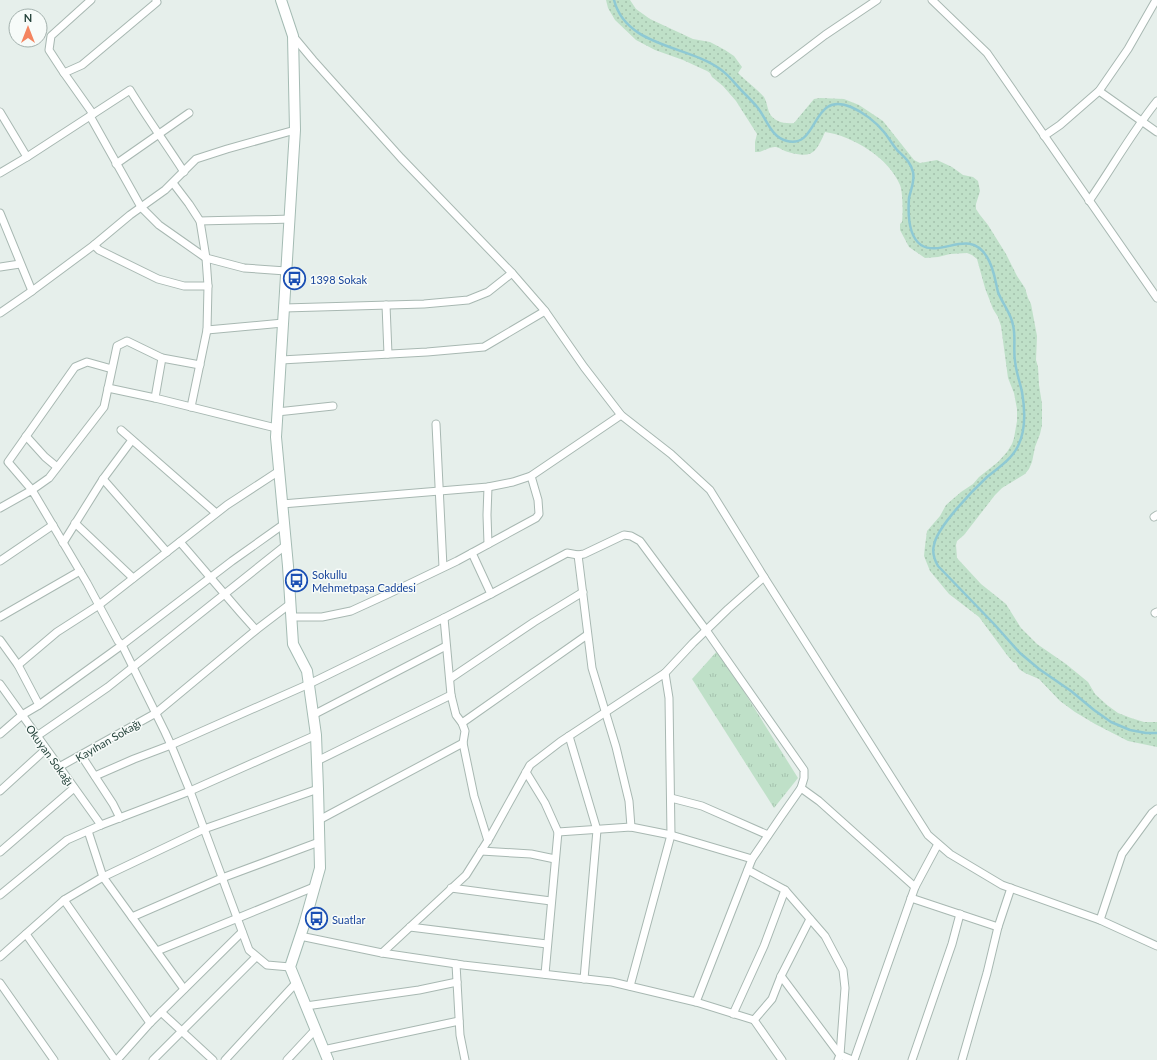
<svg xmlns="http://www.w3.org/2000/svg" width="1157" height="1060" font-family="Lato,sans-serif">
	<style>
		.grass { fill: url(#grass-dots) }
		.park { fill: url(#park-tufts) }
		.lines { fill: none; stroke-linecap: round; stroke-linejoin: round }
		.stream { stroke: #8ec9d4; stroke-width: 2.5 }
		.street-casing { stroke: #a8b8b2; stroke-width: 9 }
		.secondary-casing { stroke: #a4bbb3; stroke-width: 12 }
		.street { stroke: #fff; stroke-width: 7 }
		.secondary { stroke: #fff; stroke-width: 10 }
		.labels { text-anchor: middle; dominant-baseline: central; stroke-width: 3; stroke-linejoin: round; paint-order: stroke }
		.transit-label { font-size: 11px; fill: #164399; stroke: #f7fbf9; text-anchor: start }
		.street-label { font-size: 11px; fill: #24423a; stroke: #f7fbf9 }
	</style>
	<defs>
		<pattern id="grass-dots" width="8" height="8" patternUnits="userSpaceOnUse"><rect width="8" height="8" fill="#bfe0c8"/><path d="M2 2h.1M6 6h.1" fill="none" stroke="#a4c1ad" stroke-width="1.8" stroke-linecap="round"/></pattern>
		<pattern id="park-tufts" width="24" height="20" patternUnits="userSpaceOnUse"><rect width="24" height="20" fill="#bfe0c8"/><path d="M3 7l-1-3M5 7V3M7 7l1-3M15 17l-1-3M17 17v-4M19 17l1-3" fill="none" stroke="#a4c1ad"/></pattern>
	</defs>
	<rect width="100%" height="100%" fill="#e6efeb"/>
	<!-- grass -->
	<path class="grass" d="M 606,0 L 630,0 L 636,9 L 650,19 L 693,39 L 710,42 L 725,50 L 734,56 L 742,67 L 738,73 C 746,81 757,89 764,97 C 767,102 767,107 769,112 C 773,122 785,124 794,123 L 814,99 L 820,98 L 844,99 L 859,105 L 883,121 L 914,160 L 920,163 L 937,160 L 952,167 L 963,175 L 973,177 L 978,181 L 980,191 L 976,204 L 976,209 L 980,215 L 988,225 L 1006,254 L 1017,276 L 1025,288 L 1028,298 L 1031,304 L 1037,336 L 1036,360 L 1038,367 L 1039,385 L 1042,404 L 1042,425 L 1040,434 L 1035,447 L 1032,462 L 1029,469 L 1025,474 L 1002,488 L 995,495 L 964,535 L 957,541 L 956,545 L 957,558 L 981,584 L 1006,604 L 1021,628 L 1037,644 L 1066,664 L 1088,682 L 1095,694 L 1107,705 L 1118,713 L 1131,718 L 1144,722 L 1157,722 L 1157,747 L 1128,741 L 1095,724 L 1075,712 L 1060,701 L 1039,679 L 1025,673 L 1019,669 L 1016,663 L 1013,662 L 1007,655 L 979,617 L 949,594 L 930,571 L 924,556 L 925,546 L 927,531 L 940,516 L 946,505 L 961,492 L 973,484 L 979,477 L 998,462 L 1007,452 L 1012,444 L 1014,438 L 1017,421 L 1017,409 L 1014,393 L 1008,378 L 1001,326 L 998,317 L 993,309 L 985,288 L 977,259 L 972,255 L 967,253 L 950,254 L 938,257 L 925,258 L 909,247 L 900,230 L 900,224 L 902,222 C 903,213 903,193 900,185 C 889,158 853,136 825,132 C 816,153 812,159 788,152 C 784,151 780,148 776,147 C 769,146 762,153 755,152 L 755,142 L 757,134 L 736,101 L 723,86 L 712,77 L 710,73 L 707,71 L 683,60 L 655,50 L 636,40 L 615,20 L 608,8 Z"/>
	<!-- park -->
	<polygon class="park" points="718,650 798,778 774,808 692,679"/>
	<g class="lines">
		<!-- stream -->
		<path class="stream" d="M 614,0 C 626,47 687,45 720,69 C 729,75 735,84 742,91 C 748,97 753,102 758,108 C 767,120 771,137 787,141 C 819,149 811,90 851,107 C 863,112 876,122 884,132 C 889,138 892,144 897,150 C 904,157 911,162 913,172 C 915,181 911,189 909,198 C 908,212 908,236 921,245 C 942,258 969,227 987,257 C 994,268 995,280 998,292 C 1002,303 1011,313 1013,325 C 1016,337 1013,349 1015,361 C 1016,372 1020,382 1022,392 C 1025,409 1026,430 1018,446 C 1012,459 998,468 987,477 C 973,490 937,527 934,545 C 932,552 934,559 938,566 L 994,624 L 1020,653 L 1039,669 L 1071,691 L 1094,710 L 1111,722 L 1130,730 L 1146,733 L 1157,733"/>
		<defs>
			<g id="street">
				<polyline points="91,0 51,36 49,50 64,73 82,65 157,2 156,0"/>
				<polyline points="932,0 987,53 1157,298"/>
				<polyline points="293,36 313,60 401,158 512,273 545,311 584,367 621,415 671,454 710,490 764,577 928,835 950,854 1002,885 1100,920 1157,946"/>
				<polyline points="64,73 93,114"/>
				<polyline points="775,73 825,35 877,0"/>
				<polyline points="1099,91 1157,132"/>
				<polyline points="0,112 27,157"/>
				<polyline points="90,116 141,207 159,225 206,258 244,268 286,271"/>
				<polyline points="1044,136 1060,125 1099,91 1128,49 1156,0"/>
				<polyline points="116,164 189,113"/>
				<path d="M 0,173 L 27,157 L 130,90 C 147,118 166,144 184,172"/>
				<polyline points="173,183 189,204 200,221 206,258 208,286 207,330 191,407"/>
				<path d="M 1089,201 C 1112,168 1132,132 1157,101"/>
				<polyline points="0,213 32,291 94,245 130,215 165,190 196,159 227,149 295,130"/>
				<path d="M 200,221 C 230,220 260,220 290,219"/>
				<polyline points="94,245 99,250 158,279 184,286 208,286"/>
				<polyline points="0,267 20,264"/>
				<polyline points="386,305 388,354"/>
				<polyline points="284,308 424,304 468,300 488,292 512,273"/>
				<polyline points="0,313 32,291"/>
				<polyline points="207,330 283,323"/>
				<polyline points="162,358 155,398 276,428"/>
				<polyline points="281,360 427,352 484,347 545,311"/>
				<polyline points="112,369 87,362 75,367 8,462 32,490 49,478 104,407 117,346 127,341 162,358 200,365"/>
				<polyline points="108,388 155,398"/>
				<polyline points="277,412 333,406"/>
				<polyline points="436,424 443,567"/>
				<polyline points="121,430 216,513"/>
				<polyline points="26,436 45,457 57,467"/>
				<polyline points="103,479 167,552"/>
				<polyline points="488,487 487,515 488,544"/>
				<polyline points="282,504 488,487 513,482 531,476 621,415"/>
				<polyline points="0,508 32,490 87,583 118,641 122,645 165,732 171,745 190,791 249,950 267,965 290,967"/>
				<polyline points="1154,517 1157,515"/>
				<polyline points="75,523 133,578"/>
				<polyline points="180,542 240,612 256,630"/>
				<polyline points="63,543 103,479 132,440"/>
				<polyline points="472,553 491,594"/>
				<polyline points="578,555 592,668 616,747 629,801 631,827"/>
				<polyline points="0,561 53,525"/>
				<polyline points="1155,613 1157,612"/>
				<polyline points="0,617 80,571"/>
				<polyline points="291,617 322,617 351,611 386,595 457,561 536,518 539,514 538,500 531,476"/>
				<polyline points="444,618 451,695 456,715 462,723 465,731 463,743 474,796 488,841"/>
				<polyline points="0,640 18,665 39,705"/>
				<polyline points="18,665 57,632 99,605 227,505 279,471"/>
				<polyline points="665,673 693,643 728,609 764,577"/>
				<polyline points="451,678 534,622 583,592"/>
				<polyline points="0,684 101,825"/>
				<polyline points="313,715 446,646"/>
				<polyline points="462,723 587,635"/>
				<polyline points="0,734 22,715 39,705 122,645 232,561 284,524"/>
				<polyline points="37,736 108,687 286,545"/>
				<polyline points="569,736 597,830 584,979"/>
				<polyline points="81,755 113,804 120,818"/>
				<polyline points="317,761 451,695"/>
				<polyline points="59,767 156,713 256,630 290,604"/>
				<polyline points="526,772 545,803 558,832 545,974"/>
				<polyline points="95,776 134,759 171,745 309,684 444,618 491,594 567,553 578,555 584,554 624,535 631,536 640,541 706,630 804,770 804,778 801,788"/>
				<polyline points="0,791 46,749"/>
				<polyline points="671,798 702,806 768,835"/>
				<polyline points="319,820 463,743"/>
				<polyline points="88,831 103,877 184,989"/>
				<polyline points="558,832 631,827 671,835 752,859"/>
				<polyline points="481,851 531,854 555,859"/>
				<polyline points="0,852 74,788"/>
				<polyline points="748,870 785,890 825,936 843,970 845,988 840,1055 838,1060"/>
				<polyline points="451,888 551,901"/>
				<polyline points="0,895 67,840 101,825 190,791 316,735"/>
				<polyline points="911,898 998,927"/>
				<polyline points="64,900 150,1023"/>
				<polyline points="132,917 222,878 319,842"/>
				<polyline points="1100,920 1122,854 1152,813 1157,809"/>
				<polyline points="410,927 547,944"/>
				<polyline points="26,934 115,1060"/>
				<polyline points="300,936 382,953 463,965 612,982 696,1002 754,1020 782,1060"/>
				<polyline points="157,951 314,887"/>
				<polyline points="382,953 466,875 490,837 530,765 560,742 665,673 669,698 671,835 630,986"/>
				<polyline points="0,957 64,900 103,877 204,829 318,789"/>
				<polyline points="456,964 460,1035 465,1060"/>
				<polyline points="781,976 840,1055 852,1060"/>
				<polyline points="0,983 54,1060"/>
				<polyline points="696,1002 752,859 780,818 801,788 819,801 915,887"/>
				<polyline points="306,1006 419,990 457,982"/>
				<polyline points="161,1012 213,1060"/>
				<polyline points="733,1014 764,946 785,890"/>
				<polyline points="754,1020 772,999 781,976 810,919"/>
				<polyline points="323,1050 459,1021"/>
				<polyline points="117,1060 150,1023 242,932"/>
				<polyline points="153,1060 256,957"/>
				<polyline points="225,1060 296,983"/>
				<polyline points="287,1060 315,1030"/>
				<polyline points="854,1060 915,887 938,844"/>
				<polyline points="912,1060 952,944 960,914"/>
				<polyline points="962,1060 987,973 998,927 1011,888"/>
			</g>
			<polyline id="secondary" points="281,0 293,36 295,130 276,437 288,566 293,644 307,671 316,735 318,789 320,868 304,925 290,967 328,1060"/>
		</defs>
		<!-- street casing -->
		<use href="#street" class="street-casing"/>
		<!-- secondary casing -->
		<use href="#secondary" class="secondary-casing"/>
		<!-- street -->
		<use href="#street" class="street"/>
		<!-- secondary -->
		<use href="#secondary" class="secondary"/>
	</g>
	<!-- icons -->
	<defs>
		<symbol id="bus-ring" viewBox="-11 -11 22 22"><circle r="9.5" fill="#f7fbf9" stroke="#1a4fb4" stroke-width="1.5"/><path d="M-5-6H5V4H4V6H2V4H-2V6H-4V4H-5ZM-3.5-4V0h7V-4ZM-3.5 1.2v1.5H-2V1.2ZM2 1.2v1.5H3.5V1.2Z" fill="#1a4fb4"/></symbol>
	</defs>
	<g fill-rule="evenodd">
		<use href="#bus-ring" x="282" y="266" width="25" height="25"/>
		<use href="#bus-ring" x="284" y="568" width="25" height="25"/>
		<use href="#bus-ring" x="304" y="906" width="25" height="25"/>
	</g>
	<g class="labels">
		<!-- transit labels -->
		<g class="transit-label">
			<text x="310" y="279">1398 Sokak</text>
			<text x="312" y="574">Sokullu<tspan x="312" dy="13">Mehmetpaşa Caddesi</tspan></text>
			<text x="332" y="919">Suatlar</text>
		</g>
		<!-- street labels -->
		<g class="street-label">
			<text transform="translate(108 740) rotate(-30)">Kayıhan Sokağı</text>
			<text transform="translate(50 755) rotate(54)">Okuyan Sokağı</text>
		</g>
	</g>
	<!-- north arrow -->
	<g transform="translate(28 28)"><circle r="19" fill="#f7fbf9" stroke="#a3b1ad"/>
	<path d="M0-3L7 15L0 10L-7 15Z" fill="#f4845f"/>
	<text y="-6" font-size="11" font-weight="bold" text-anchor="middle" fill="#24423a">N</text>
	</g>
</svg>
